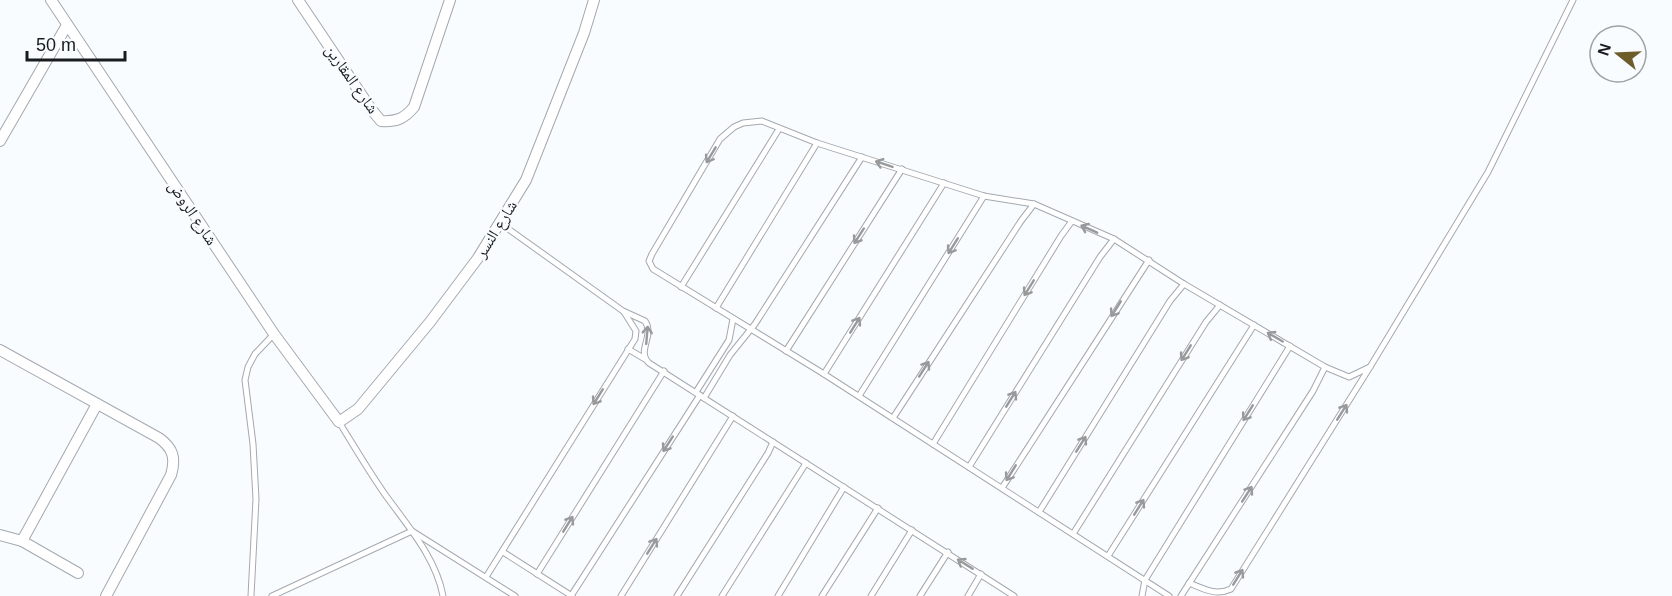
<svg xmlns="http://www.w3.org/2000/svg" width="1672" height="596" font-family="Arial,'Noto Naskh Arabic',sans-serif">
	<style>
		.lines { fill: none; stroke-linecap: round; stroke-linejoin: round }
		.service-casing { stroke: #a3a9af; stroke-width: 7 }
		.minor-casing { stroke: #a3a9af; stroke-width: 12 }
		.service { stroke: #fff; stroke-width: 5 }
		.minor { stroke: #fff; stroke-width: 10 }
		.oneway { stroke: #98999a }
		.labels { text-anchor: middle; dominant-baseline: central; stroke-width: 5; stroke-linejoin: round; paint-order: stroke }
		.street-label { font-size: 16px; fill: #191c1e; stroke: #f9fcff }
	</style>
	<rect width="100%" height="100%" fill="#f9fcff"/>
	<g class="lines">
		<defs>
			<g id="service">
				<path d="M 500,223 L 623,311 L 645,321 C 655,336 636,351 649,363 L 1014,596"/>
				<polyline points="681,287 779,129"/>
				<polyline points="716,308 817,143"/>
				<polyline points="628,349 645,359"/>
				<polyline points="786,351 902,169"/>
				<polyline points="824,374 944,183"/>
				<polyline points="696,392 729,340 733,319"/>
				<polyline points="859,396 984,196"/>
				<polyline points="704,398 730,355 755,324 862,157"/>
				<polyline points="893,418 1021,221 1034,204"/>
				<path d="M 339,422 C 354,446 368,470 384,493 C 406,524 436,557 443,596"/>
				<polyline points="933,444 1061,236 1072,221"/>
				<polyline points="969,467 1100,257 1114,239"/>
				<polyline points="1002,488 1149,260"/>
				<polyline points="1039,512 1170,301 1184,284"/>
				<polyline points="1073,534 1206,322 1220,305"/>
				<polyline points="503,552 572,596"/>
				<polyline points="1108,556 1254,325"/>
				<polyline points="537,574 664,371"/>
				<polyline points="486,577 635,339 636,331 624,312"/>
				<path d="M 1189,583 C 1204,589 1216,596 1231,589 L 1370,367 L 1488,172 L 1573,0"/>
				<polyline points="251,596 256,499 253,444 245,380 248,367 255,354 274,334"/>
				<polyline points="272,596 412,531 515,596"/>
				<polyline points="571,596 700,395"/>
				<polyline points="621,596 733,416"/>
				<polyline points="677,596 768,453 773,442"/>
				<polyline points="722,596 806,463"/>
				<polyline points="778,596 844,487"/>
				<polyline points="822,596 878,508"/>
				<polyline points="871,596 912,530"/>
				<polyline points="920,596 948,552"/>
				<polyline points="968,596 981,574"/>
				<polyline points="1142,596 1145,580 1290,346"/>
				<polyline points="1169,596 824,374 653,269 649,261 652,254 720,139 734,127 743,123 762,121 817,143 984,196 1034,204 1114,239 1184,284 1325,367 1349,377 1370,367"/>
				<polyline points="1181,596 1313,391 1325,367"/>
			</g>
			<g id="minor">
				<polyline points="51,0 274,334 339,422 358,409 430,322 478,258 526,180 584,33 594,0"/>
				<path d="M 298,0 L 371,109 L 381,121 C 396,122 404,119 414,107 L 450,0"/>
				<polyline points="0,141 67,25"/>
				<path d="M 0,350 L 159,438 C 173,448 176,458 171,475 L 106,596"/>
				<polyline points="0,535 22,541 97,404"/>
				<polyline points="22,541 78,573"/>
			</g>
		</defs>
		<!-- service casing -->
		<use href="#service" class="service-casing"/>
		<!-- minor casing -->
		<use href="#minor" class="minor-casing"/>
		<!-- service -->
		<use href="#service" class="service"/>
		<!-- minor -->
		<use href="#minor" class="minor"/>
	</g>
	<!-- one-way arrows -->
	<defs><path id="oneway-shaft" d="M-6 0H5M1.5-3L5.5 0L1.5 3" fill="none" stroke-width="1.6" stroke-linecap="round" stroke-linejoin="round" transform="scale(1.5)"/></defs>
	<g class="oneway">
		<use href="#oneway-shaft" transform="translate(711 155) rotate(121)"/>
		<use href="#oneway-shaft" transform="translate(884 164) rotate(-162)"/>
		<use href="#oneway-shaft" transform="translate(1089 229) rotate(-156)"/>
		<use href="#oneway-shaft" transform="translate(859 236) rotate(123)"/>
		<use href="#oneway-shaft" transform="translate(953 246) rotate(122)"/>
		<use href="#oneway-shaft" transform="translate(1029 288) rotate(122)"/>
		<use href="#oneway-shaft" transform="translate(1116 309) rotate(122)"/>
		<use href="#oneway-shaft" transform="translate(855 325) rotate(-58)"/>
		<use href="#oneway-shaft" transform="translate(647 335) rotate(-85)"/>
		<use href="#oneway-shaft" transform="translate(1275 337) rotate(-150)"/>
		<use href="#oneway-shaft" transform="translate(1186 353) rotate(122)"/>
		<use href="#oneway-shaft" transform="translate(924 369) rotate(-57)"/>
		<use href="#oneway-shaft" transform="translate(598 397) rotate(122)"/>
		<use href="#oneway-shaft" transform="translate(1011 399) rotate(-58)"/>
		<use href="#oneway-shaft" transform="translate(1342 412) rotate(-58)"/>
		<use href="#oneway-shaft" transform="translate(1248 413) rotate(122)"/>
		<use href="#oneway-shaft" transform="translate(668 444) rotate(123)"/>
		<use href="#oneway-shaft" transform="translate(1081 444) rotate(-58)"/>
		<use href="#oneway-shaft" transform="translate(1011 473) rotate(122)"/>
		<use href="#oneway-shaft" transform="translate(1247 494) rotate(-57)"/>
		<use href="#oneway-shaft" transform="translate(1139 507) rotate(-58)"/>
		<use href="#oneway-shaft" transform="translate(568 524) rotate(-58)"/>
		<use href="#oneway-shaft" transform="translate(652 546) rotate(-58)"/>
		<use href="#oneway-shaft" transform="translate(965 564) rotate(-148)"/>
		<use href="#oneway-shaft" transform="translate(1238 577) rotate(-58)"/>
	</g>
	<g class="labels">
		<!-- street labels -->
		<g class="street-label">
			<text transform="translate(352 79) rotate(55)">شارع المقارين</text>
			<text transform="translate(193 213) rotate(56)">شارع الروض</text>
			<text transform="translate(496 229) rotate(-58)">شارع النسر</text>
		</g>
	</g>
	<!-- north arrow -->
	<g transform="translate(1618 54) rotate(288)"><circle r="28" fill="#f9fcff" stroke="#9fa2a5" stroke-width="1.5"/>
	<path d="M0-4.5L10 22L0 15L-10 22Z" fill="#6d5d2b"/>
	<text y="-9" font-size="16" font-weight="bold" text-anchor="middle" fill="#191c1e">N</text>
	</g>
	<!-- scale -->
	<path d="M27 51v9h98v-9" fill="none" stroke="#191c1e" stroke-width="3"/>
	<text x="36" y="51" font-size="18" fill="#191c1e" stroke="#f9fcff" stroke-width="4.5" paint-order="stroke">50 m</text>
</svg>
